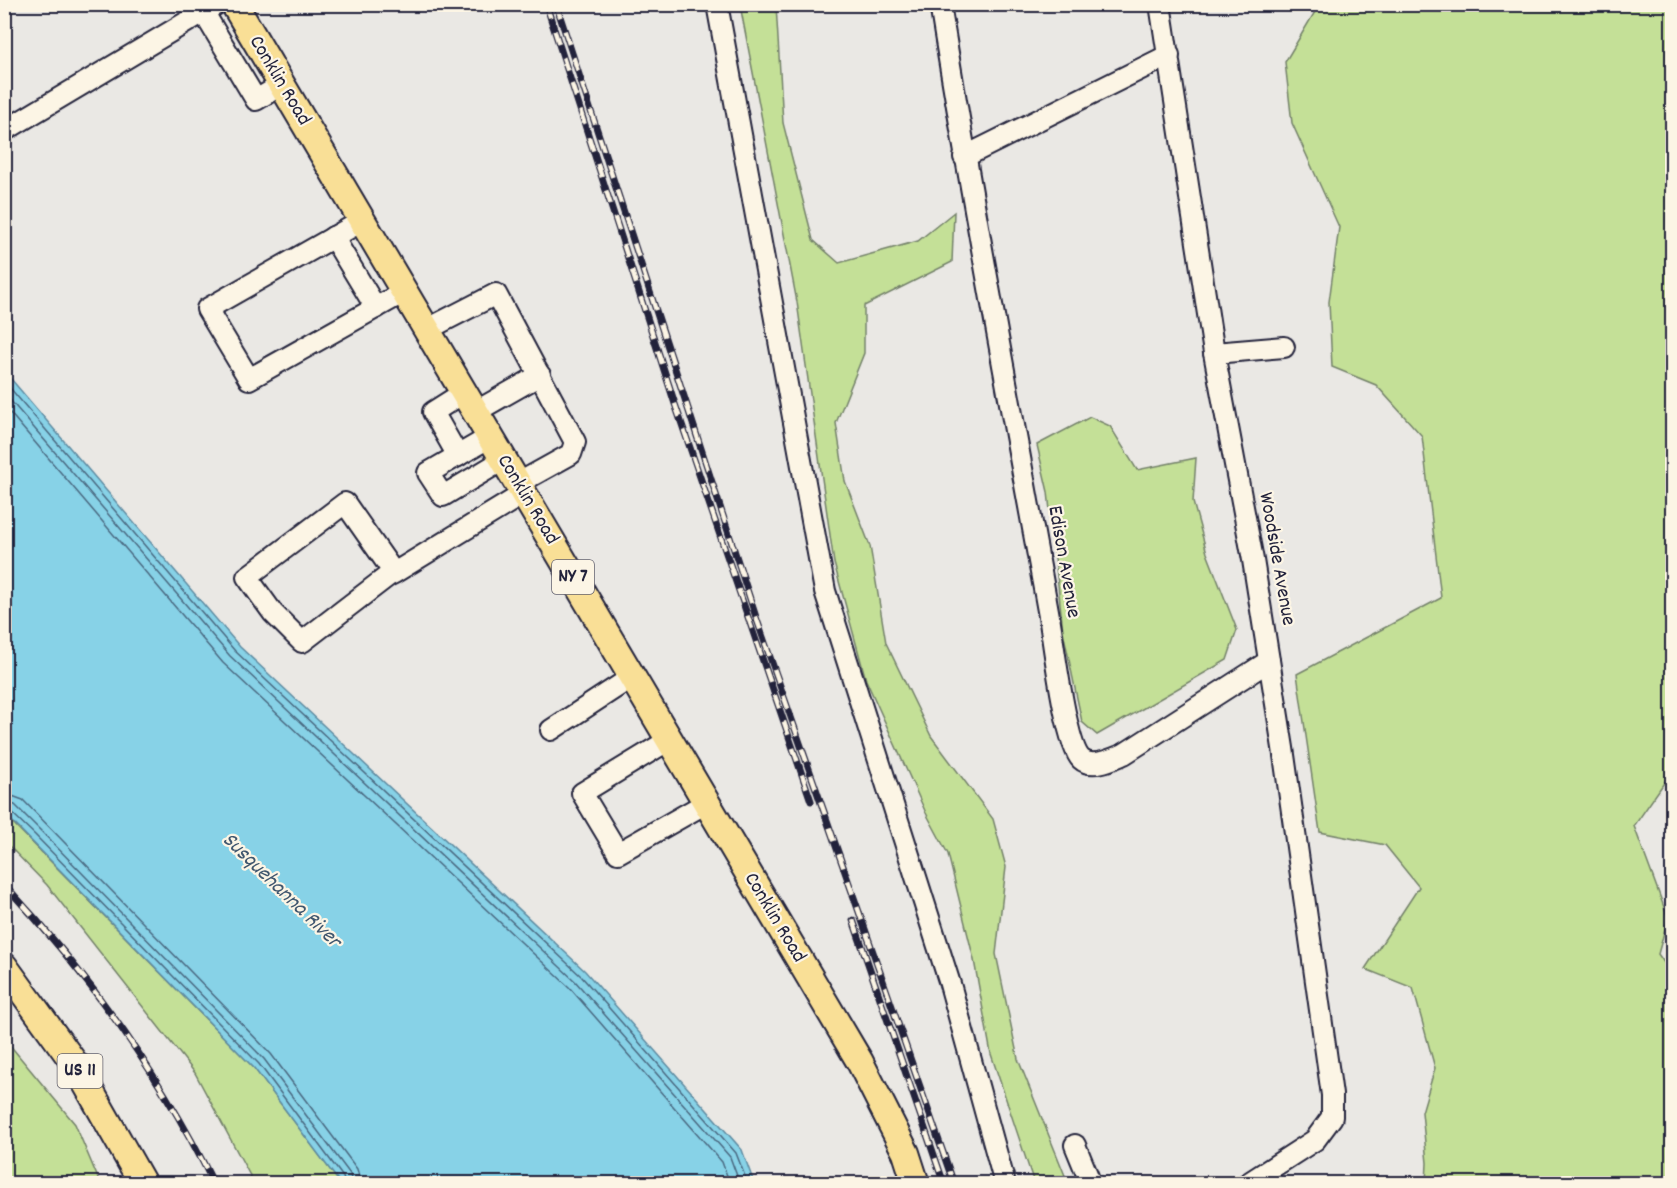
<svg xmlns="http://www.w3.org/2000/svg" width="1677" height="1188" font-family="Dekko,sans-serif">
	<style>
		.green { fill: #c4e097; stroke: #738169; stroke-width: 1.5 }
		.water { fill: #87d2e7; stroke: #5f8ca2; stroke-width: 1.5 }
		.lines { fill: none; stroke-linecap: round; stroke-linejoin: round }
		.shore { stroke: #4a6880; stroke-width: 1.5 }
		.minor-casing { stroke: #22223b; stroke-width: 24 }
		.major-casing { stroke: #22223b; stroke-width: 30 }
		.minor { stroke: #fcf5e5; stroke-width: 20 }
		.major { stroke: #f9df96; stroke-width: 26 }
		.rail-casing { stroke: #22223b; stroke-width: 7 }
		.rail { stroke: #fcf5e5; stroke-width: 4.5; stroke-dasharray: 14; stroke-linecap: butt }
		.labels { text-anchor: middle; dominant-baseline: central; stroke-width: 4.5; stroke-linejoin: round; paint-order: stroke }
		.shield { fill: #fcf5e5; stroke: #63616e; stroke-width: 1.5 }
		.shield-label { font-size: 20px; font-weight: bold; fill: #22223b }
		.street-label { font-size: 21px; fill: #22223b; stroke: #fcf5e5 }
		.water-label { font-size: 22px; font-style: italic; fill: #40576f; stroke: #fcf5e5 }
	</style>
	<rect width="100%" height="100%" fill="#eae8e4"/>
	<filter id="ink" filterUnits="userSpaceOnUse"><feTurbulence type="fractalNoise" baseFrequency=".0167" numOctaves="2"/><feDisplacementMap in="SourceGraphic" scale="12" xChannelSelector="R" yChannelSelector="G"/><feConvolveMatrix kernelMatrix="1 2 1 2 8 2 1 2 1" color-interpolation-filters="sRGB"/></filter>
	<g filter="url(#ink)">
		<!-- green -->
		<g class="green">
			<polygon points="740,5 776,5 783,123 813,240 839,263 918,241 954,212 952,262 864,306 864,353 836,423 845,481 870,546 886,643 931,736 993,819 1006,867 996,954 1018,1059 1068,1183 1034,1183 991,1054 974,960 948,854 926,813 866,680 834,563 797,302"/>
			<polygon points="1319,5 1672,5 1672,779 1666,780 1634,826 1668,918 1658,954 1672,974 1672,1183 1426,1183 1427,1163 1422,1112 1435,1068 1413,988 1365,969 1419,887 1385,845 1320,832 1297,674 1441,598 1422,436 1376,385 1332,367 1329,302 1339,227 1292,123 1285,62"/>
			<polygon points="1090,417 1110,426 1137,470 1196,458 1193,502 1207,553 1237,630 1227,660 1097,735 1082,722 1063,631 1048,492 1037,445"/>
			<polygon points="4,814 254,1068 340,1183 254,1183 195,1073 47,885 5,842"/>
			<polygon points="4,1038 75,1124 100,1183 5,1183"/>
		</g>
		<!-- water -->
		<polygon class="water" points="5,372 240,647 585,971 742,1150 754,1183 340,1183 254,1068 5,814"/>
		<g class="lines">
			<!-- shore -->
			<g class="shore">
				<polyline points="4,381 235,651 581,976 736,1153 748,1184"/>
				<polyline points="4,393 230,656 575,981 730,1157 740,1184"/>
				<polyline points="4,406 223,663 569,987 722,1162 730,1184"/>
				<polyline points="4,793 23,800 271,1054 357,1169 361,1184"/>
				<polyline points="4,802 15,805 40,830 264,1059 350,1174 352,1184"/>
				<polyline points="4,810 11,812 35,835 259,1064 343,1177 345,1184"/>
			</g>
			<defs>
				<g id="minor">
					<polyline points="717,4 825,591 950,984 1005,1184"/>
					<path d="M 940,4 C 973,211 1013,416 1050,622 C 1054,647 1066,744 1081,759 C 1092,769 1112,759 1124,754 L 1269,661"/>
					<polyline points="1160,4 1214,353 1253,560 1283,748 1332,1095 1332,1117 1315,1140 1247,1184"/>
					<polyline points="204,13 256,100 281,85"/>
					<polyline points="4,131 217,4"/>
					<polyline points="964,157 1169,55"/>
					<polyline points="362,221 207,309 249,379 404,292"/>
					<polyline points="333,237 376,308"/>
					<polyline points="426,330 496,294 575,442 571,454 517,484"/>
					<polyline points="1214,353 1284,347"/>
					<polyline points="475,412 540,375"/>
					<polyline points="490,437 428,473 443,496 503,460"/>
					<polyline points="458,456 433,412 463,393"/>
					<polyline points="394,573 345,503 247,577 273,613 302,642 388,576 394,573 523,494"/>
					<polyline points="551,730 632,677"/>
					<polyline points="669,740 582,793 618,853 706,803"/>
					<polyline points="1075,1145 1091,1184"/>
				</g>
				<g id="major">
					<polyline points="234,4 860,1062 906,1153 916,1184"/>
					<polyline points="4,966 75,1064 143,1184"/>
				</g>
			</defs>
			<!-- minor casing -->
			<use href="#minor" class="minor-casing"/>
			<!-- major casing -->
			<use href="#major" class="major-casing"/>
			<!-- minor -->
			<use href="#minor" class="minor"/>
			<!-- major -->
			<use href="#major" class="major"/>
			<defs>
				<g id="rail">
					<polyline points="546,4 675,404 811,801"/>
					<polyline points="556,4 756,617 954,1184"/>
					<path d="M 4,884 C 87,973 160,1074 214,1184"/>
					<polyline points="853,920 944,1184"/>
				</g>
			</defs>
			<!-- rail casing -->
			<use href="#rail" class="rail-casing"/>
			<!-- rail -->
			<use href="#rail" class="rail"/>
		</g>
	</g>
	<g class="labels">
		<!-- shield labels -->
		<g class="shield">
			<rect x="552" y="560" width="42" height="34" rx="4.5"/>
			<rect x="57.5" y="1054" width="45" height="34" rx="4.5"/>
		</g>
		<g class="shield-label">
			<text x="573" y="577">NY 7</text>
			<text x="80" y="1071">US 11</text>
		</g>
		<!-- street labels -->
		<g class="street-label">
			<text transform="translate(279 81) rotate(59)">Conklin Road</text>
			<text transform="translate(527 500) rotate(59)">Conklin Road</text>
			<text transform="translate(1276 559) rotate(80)">Woodside Avenue</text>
			<text transform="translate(1063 562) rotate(80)">Edison Avenue</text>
			<text transform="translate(774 918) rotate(59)">Conklin Road</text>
		</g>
		<!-- water labels -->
		<g class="water-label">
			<text transform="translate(281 891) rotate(44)">Susquehanna River</text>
		</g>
	</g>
	<!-- margin -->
	<rect width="1677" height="1188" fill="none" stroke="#fcf5e5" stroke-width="24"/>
	<rect x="12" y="12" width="1653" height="1164" fill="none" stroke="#22223b" stroke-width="2" filter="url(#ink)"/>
</svg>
